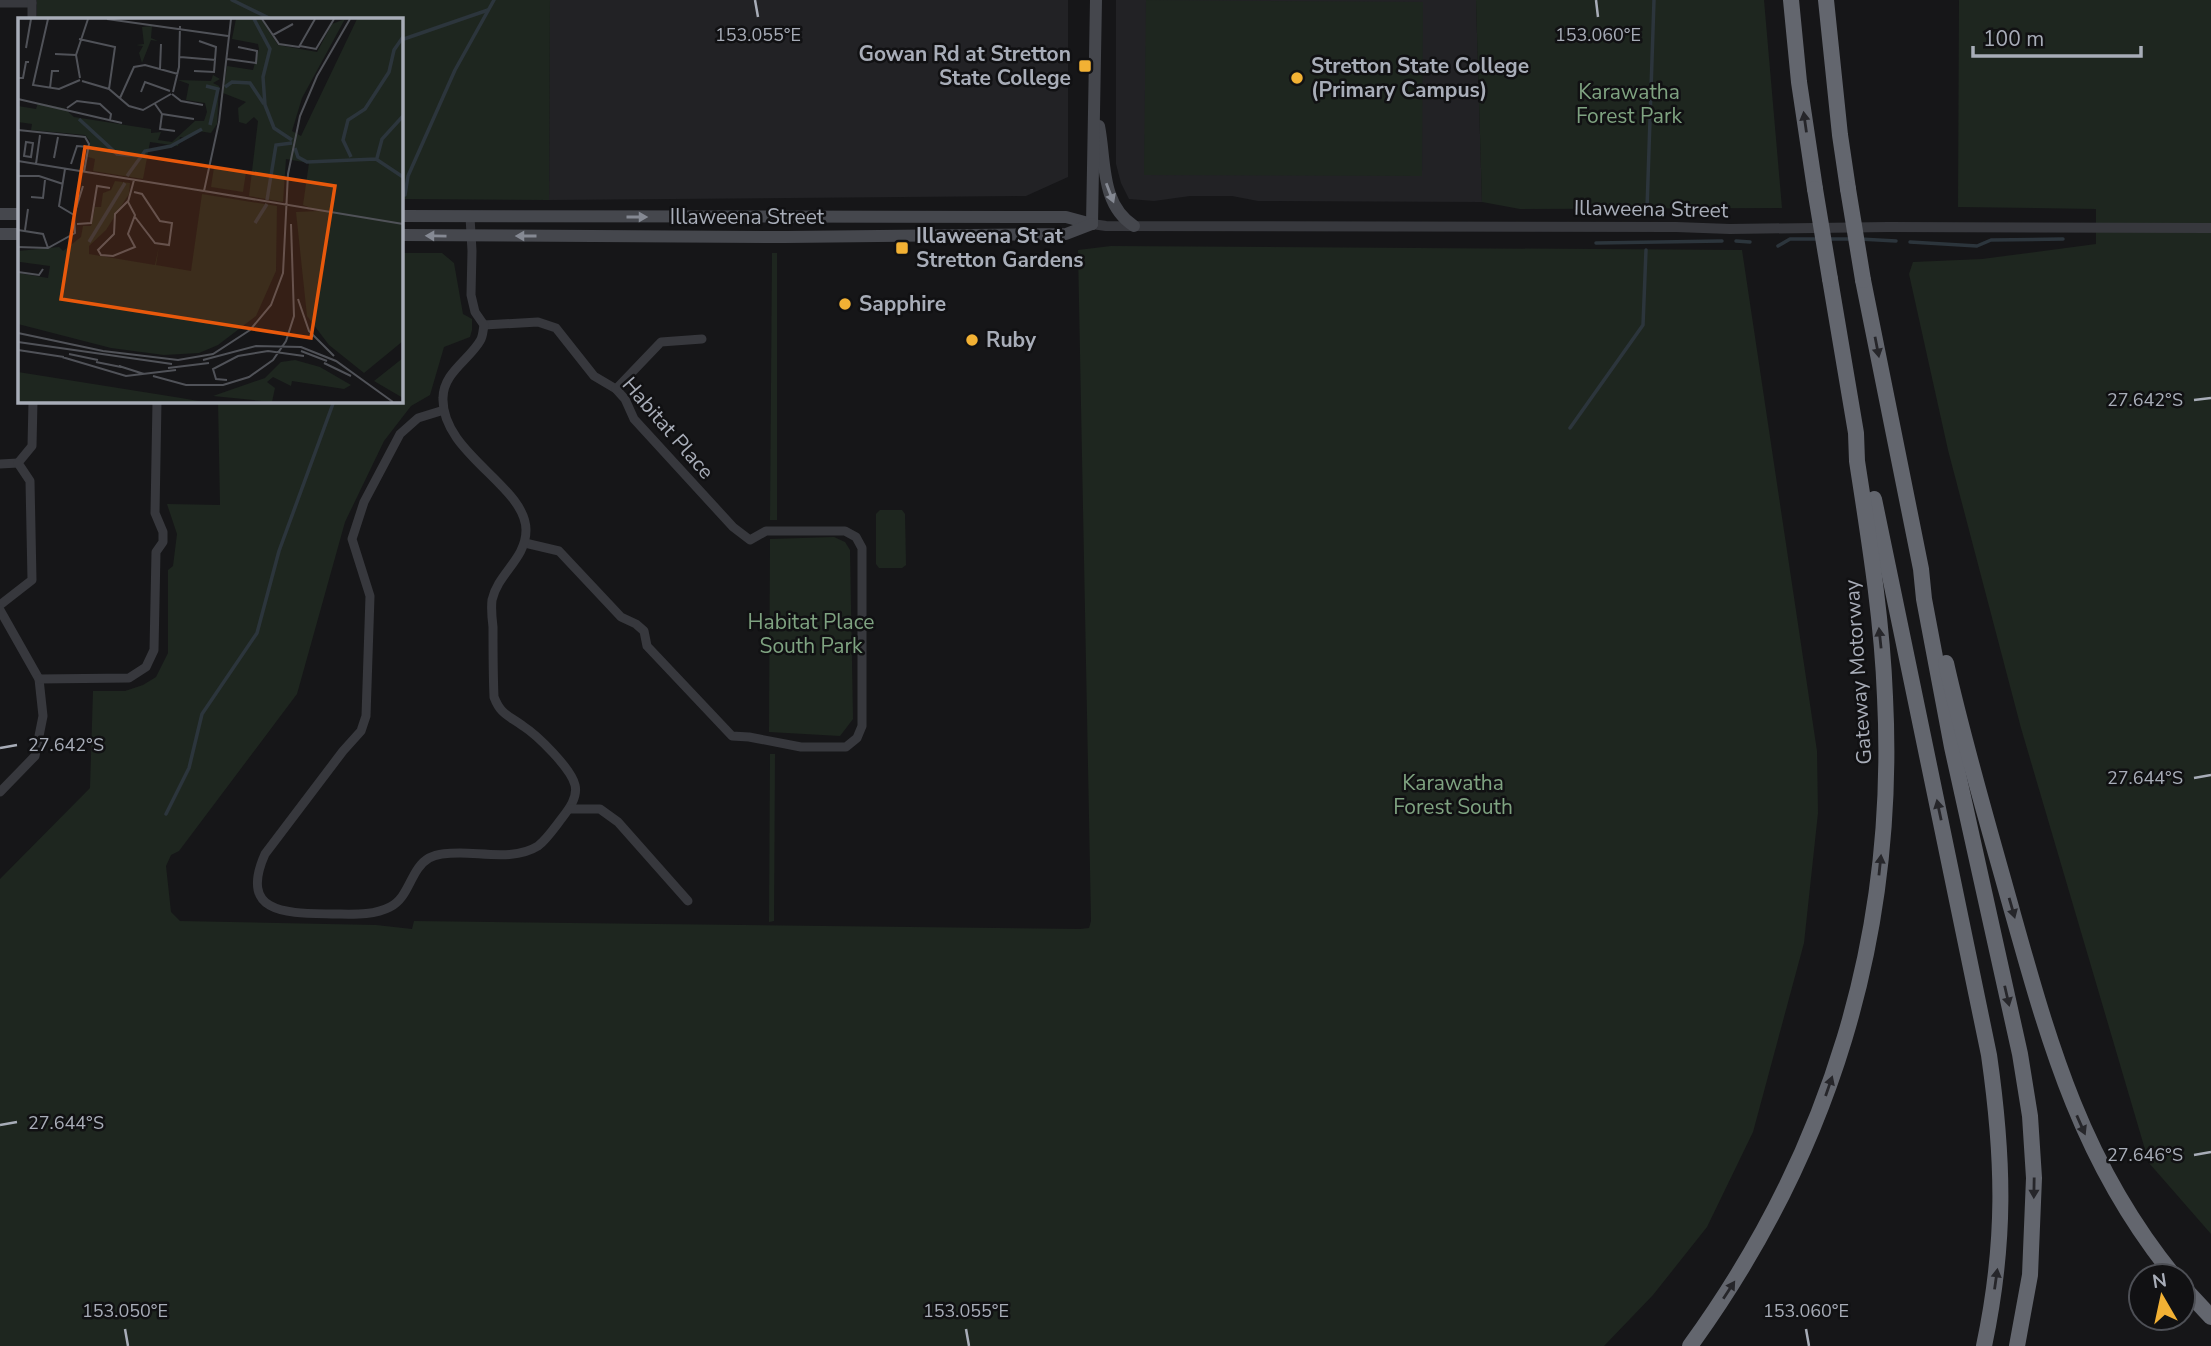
<svg xmlns="http://www.w3.org/2000/svg" width="2211" height="1346" font-family="'Nunito Sans',sans-serif">
	<style>
		.built { fill: #222225 }
		.green { fill: #1e261f }
		.lines { fill: none; stroke-linecap: round; stroke-linejoin: round }
		.stream { stroke: #2c353c; stroke-width: 3.5 }
		.minor { stroke: #37383d; stroke-width: 9 }
		.tertiary { stroke: #37383d; stroke-width: 10 }
		.secondary { stroke: #45474d; stroke-width: 12 }
		.motorway { stroke: #63666e; stroke-width: 16 }
		.motorway-bridge { stroke: #63666e; stroke-width: 16 }
		.oneway { fill: #26262a }
		.oneway2 { fill: #858993 }
		.ticks { fill: none; stroke: #a8adb8; stroke-width: 2.5 }
		.poi-dot { fill: #f2b134; stroke: #111113; stroke-width: 2.5 }
		.labels { text-anchor: middle; dominant-baseline: central; stroke-width: 5; stroke-linejoin: round; paint-order: stroke }
		.poi-label { font-size: 21px; font-weight: bold; fill: #a8adb8; stroke: #111113; text-anchor: start }
		.park-label { font-size: 21px; fill: #7fa381; stroke: #111113 }
		.street-label { font-size: 21px; fill: #a8adb8; stroke: #111113 }
		.inset-river { fill: none; stroke: #2c353c; stroke-width: 3.5 }
		.inset-road { fill: none; stroke: #505258; stroke-width: 2 }
		.view { fill: #e8590c; fill-opacity: 0.15; stroke: #e8590c; stroke-width: 3.5 }
		.inset-edge { fill: none; stroke: #a8adb8; stroke-width: 3.5 }
		.ticks-label { font-size: 18px; text-anchor: middle; fill: #a8adb8; stroke: #111113; stroke-width: 5; stroke-linejoin: round; paint-order: stroke }
	</style>
	<rect width="100%" height="100%" fill="#161618"/>
	<!-- built -->
	<g class="built">
		<polygon points="550,0 1068,0 1068,177 1026,196 549,200"/>
		<polygon points="1116,0 1476,0 1482,202 1258,201 1232,196 1190,196 1154,201 1129,199 1121,183 1116,164"/>
	</g>
	<!-- green -->
	<g class="green">
		<polygon points="37,0 550,0 549,200 401,199 401,19 37,19"/>
		<polygon points="1146,0 1423,2 1422,176 1144,175"/>
		<polygon points="1476,0 1764,0 1782,208 1520,209 1482,202"/>
		<polygon points="1959,0 2211,0 2211,1234 2149,1163 2021,728 1948,450 1909,274 1913,262 1982,259 2096,244 2096,209 1958,207"/>
		<polygon points="1111,246 1742,250 1817,751 1818,813 1804,943 1753,1132 1707,1227 1653,1295 1604,1346 0,1346 0,879 90,788 93,691 125,691 143,685 156,677 168,653 168,570 173,566 177,534 167,504 220,505 218,401 401,401 401,253 442,253 454,263 463,314 472,319 472,330 470,337 444,347 430,395 411,406 384,441 345,522 297,694 179,851 171,855 166,866 171,912 180,921 376,925 412,929 414,921 1080,929 1089,928 1091,921 1078,250"/>
		<polygon points="772,253 777,253 777,520 770,520"/>
		<polygon points="880,510 902,510 905,514 906,565 902,568 879,568 876,564 876,514"/>
		<polygon points="834,537 845,542 850,550 853,719 840,736 769,732 770,539"/>
		<polygon points="770,754 775,754 774,921 769,922"/>
	</g>
	<g class="lines">
		<!-- stream -->
		<g class="stream">
			<polyline points="232,0 271,19"/>
			<polyline points="401,40 488,10"/>
			<polyline points="405,195 408,176 455,70 494,0"/>
			<polyline points="1647,209 1654,0"/>
			<polyline points="1828,239 1852,239"/>
			<polyline points="1860,239 1896,241"/>
			<polyline points="1736,241 1750,242"/>
			<polyline points="1910,242 1977,246 1991,240 2063,239"/>
			<polyline points="1596,243 1722,241"/>
			<polyline points="1778,246 1790,239 1817,239"/>
			<polyline points="1570,428 1643,325 1646,250"/>
			<polyline points="166,814 189,768 202,714 257,633 279,551 334,401"/>
		</g>
		<!-- minor -->
		<g class="minor">
			<polyline points="0,3 32,3"/>
			<polyline points="32,19 32,0"/>
			<polyline points="484,325 538,322 556,328 594,376 616,389 625,399 634,419 733,527 750,540 766,531 845,531 856,537 862,548 862,726 857,738 846,747 801,747 749,737 732,736 647,646 644,631 636,624 621,617 559,551 525,543"/>
			<polyline points="616,389 661,342 702,339"/>
			<path d="M 444,410 L 418,418 L 400,434 L 364,502 L 352,539 L 370,596 L 366,716 L 361,731 L 343,751 L 265,854 C 238,915 288,913 332,914 C 351,914 373,916 390,907 C 410,897 410,869 429,858 C 438,853 450,853 460,853 C 484,853 516,860 538,846 C 547,839 555,827 562,818 C 569,809 578,797 575,785 C 571,768 537,735 523,726 C 508,715 501,715 494,697 C 493,674 493,650 493,627 C 492,619 491,609 492,600 C 498,573 526,559 526,530 C 526,486 441,453 443,398 C 443,373 469,360 480,341 C 483,337 483,330 484,325 L 475,312 L 471,295 L 472,251 L 470,217"/>
			<polyline points="0,464 18,463"/>
			<polyline points="0,605 32,580 30,481 18,463 32,446 33,401"/>
			<polyline points="0,610 39,679 43,716 35,756 0,792"/>
			<polyline points="39,679 129,678 146,667 154,650 156,552 163,542 163,532 155,513 157,401"/>
			<polyline points="569,809 600,809 618,822 688,901"/>
		</g>
		<!-- tertiary -->
		<polyline class="tertiary" points="1092,224 1106,226 1676,227 1730,229 1888,227 2211,228"/>
		<!-- secondary -->
		<g class="secondary">
			<path d="M 1099,126 C 1106,161 1100,204 1134,226"/>
			<polyline points="0,214 19,214"/>
			<polyline points="401,216 1066,217 1092,224"/>
			<polyline points="1092,224 1096,0"/>
			<polyline points="0,234 19,234"/>
			<polyline points="401,235 786,237 1066,234 1092,224"/>
		</g>
		<!-- motorway -->
		<g class="motorway">
			<polyline points="1791,0 1799,82 1815,189"/>
			<polyline points="1826,0 1840,135 1848,189"/>
			<polyline points="1863,280 1921,569 1924,599 1952,747 2020,1054 2030,1116 2034,1178 2030,1275 2017,1346"/>
			<path d="M 1874,499 L 1989,1055 C 2004,1160 2006,1242 1984,1346"/>
			<path d="M 1946,663 C 1964,743 1987,821 2009,900 C 2048,1039 2080,1161 2174,1276"/>
			<polyline points="2183,1287 2211,1317"/>
			<path d="M 1690,1346 C 1830,1153 1897,935 1885,697 C 1882,618 1869,539 1857,461 L 1856,433 L 1830,279"/>
		</g>
		<!-- motorway-bridge -->
		<g class="motorway-bridge">
			<polyline points="1815,189 1830,279"/>
			<polyline points="1848,189 1863,280"/>
		</g>
	</g>
	<!-- one-way arrows -->
	<defs><path id="oneway-solid" d="M-6-.8H1V-3.2L6.5 0L1 3.2V.8H-6Z" transform="scale(1.75)"/></defs>
	<g class="oneway">
		<use href="#oneway-solid" transform="translate(1805 122) rotate(-98)"/>
		<use href="#oneway-solid" transform="translate(1877 347) rotate(79)"/>
		<use href="#oneway-solid" transform="translate(1880 638) rotate(-96)"/>
		<use href="#oneway-solid" transform="translate(1939 810) rotate(-102)"/>
		<use href="#oneway-solid" transform="translate(1880 865) rotate(-84)"/>
		<use href="#oneway-solid" transform="translate(2012 908) rotate(74)"/>
		<use href="#oneway-solid" transform="translate(2007 996) rotate(77)"/>
		<use href="#oneway-solid" transform="translate(1829 1086) rotate(-71)"/>
		<use href="#oneway-solid" transform="translate(2081 1125) rotate(66)"/>
		<use href="#oneway-solid" transform="translate(2034 1188) rotate(91)"/>
		<use href="#oneway-solid" transform="translate(1996 1279) rotate(-82)"/>
		<use href="#oneway-solid" transform="translate(1729 1290) rotate(-57)"/>
	</g>
	<g class="oneway2">
		<use href="#oneway-solid" transform="translate(1110 193) rotate(69)"/>
		<use href="#oneway-solid" transform="translate(637 217)"/>
		<use href="#oneway-solid" transform="translate(436 236) rotate(-179)"/>
		<use href="#oneway-solid" transform="translate(526 236) rotate(180)"/>
	</g>
	<!-- ticks -->
	<path class="ticks" d="M 755,0 L 758,17M 1596,0 L 1598,17M 2194,400 L 2211,398M 0,748 L 17,745M 2194,778 L 2211,775M 0,1125 L 17,1122M 2194,1155 L 2211,1152M 125,1329 L 128,1346M 966,1329 L 969,1346M 1806,1329 L 1809,1346"/>
	<!-- markers -->
	<g class="poi-dot">
		<rect x="1078" y="59" width="14" height="14" rx="3.5"/>
		<circle cx="1297" cy="78" r="7"/>
		<rect x="895" y="241" width="14" height="14" rx="3.5"/>
		<circle cx="845" cy="304" r="7"/>
		<circle cx="972" cy="340" r="7"/>
	</g>
	<g class="labels">
		<!-- poi labels -->
		<g class="poi-label">
			<text x="1071" y="54" text-anchor="end">Gowan Rd at Stretton<tspan x="1071" dy="24">State College</tspan></text>
			<text x="1311" y="66">Stretton State College<tspan x="1311" dy="24">(Primary Campus)</tspan></text>
			<text x="916" y="236">Illaweena St at<tspan x="916" dy="24">Stretton Gardens</tspan></text>
			<text x="859" y="304">Sapphire</text>
			<text x="986" y="340">Ruby</text>
		</g>
		<!-- park labels -->
		<g class="park-label">
			<text x="1629" y="92">Karawatha<tspan x="1629" dy="24">Forest Park</tspan></text>
			<text x="811" y="622">Habitat Place<tspan x="811" dy="24">South Park</tspan></text>
			<text x="1453" y="783">Karawatha<tspan x="1453" dy="24">Forest South</tspan></text>
		</g>
		<!-- street labels -->
		<g class="street-label">
			<text transform="translate(1651 209) rotate(1)">Illaweena Street</text>
			<text x="747" y="217">Illaweena Street</text>
			<text transform="translate(668 428) rotate(49)">Habitat Place</text>
			<text transform="translate(1858 672) rotate(-94)">Gateway Motorway</text>
		</g>
	</g>
	<!-- overview -->
	<g transform="translate(18 18)">
		<rect width="385" height="385" fill="#161618"/>
		<path d="M 218,1 L 243,1 L 260,27 L 299,34 L 314,6 L 327,1 L 284,80 L 274,113 L 283,118 L 339,1 L 385,1 L 385,323 L 346,355 L 311,327 L 289,298 L 278,194 L 300,193 L 285,187 L 291,145 L 268,141 L 265,184 L 231,178 L 240,103 L 236,99 L 228,106 L 221,104 L 220,90 L 228,84 L 205,75 L 209,48 L 235,52 L 241,31 L 240,26 L 214,21 ZM 134,8 L 133,20 L 140,23 L 133,22 L 124,45 L 121,35 L 125,28 L 118,27 L 126,26 L 124,9 ZM 195,57 L 202,61 L 195,65 L 201,68 L 199,106 L 193,115 L 180,113 L 170,120 L 162,119 L 160,128 L 132,124 L 125,161 L 75,153 L 77,141 L 70,139 L 72,123 L 67,117 L 13,112 L 14,106 L 0,104 L 0,88 L 18,91 L 20,85 L 46,90 L 56,99 L 133,111 L 133,115 L 143,114 L 140,122 L 154,124 L 177,103 L 186,103 L 189,94 L 187,85 L 168,82 L 171,66 L 160,62 L 193,63 ZM 196,149 L 228,154 L 225,174 L 193,169 ZM 97,163 L 112,165 L 111,176 L 88,212 L 71,228 L 71,236 L 137,247 L 141,228 L 138,247 L 173,253 L 184,176 L 259,188 L 258,253 L 238,298 L 200,327 L 181,335 L 146,337 L 93,330 L 0,306 L 0,255 L 30,260 L 32,248 L 2,244 L 0,233 L 41,229 L 45,233 L 63,219 L 65,208 L 73,208 L 77,189 L 83,189 L 85,175 L 93,172 ZM 385,340 L 385,380 L 356,363 ZM 277,342 L 302,349 L 333,367 L 326,371 L 274,363 L 273,368 L 255,359 L 249,364 L 257,370 L 254,384 L 195,378 L 247,360 L 263,344 ZM 0,354 L 163,380 L 186,384 L 0,384 Z" fill="#1e261f"/>
		<path class="inset-river" d="M 236,1 L 252,31 L 245,59 L 247,87 L 256,110 L 274,122M 188,68 L 200,71 L 192,107M 207,69 L 214,64 L 232,65 L 246,86M 61,101 L 99,136 L 122,138M 277,130 L 280,139 L 289,144 L 358,141 L 385,159M 333,139 L 325,122 L 330,102 L 347,91 L 371,54 L 376,32 L 385,19M 359,140 L 364,121 L 385,98M 109,158 L 127,133 L 153,128 L 184,111M 249,182 L 258,127 L 274,125M 237,205 L 249,186M 71,224 L 107,165"/>
		<path class="inset-road" d="M 30,1 L 15,67 L 41,71 L 62,62M 89,1 L 210,18M 244,1 L 261,26 L 281,29 L 297,1M 255,17 L 275,6M 61,21 L 97,29 L 91,71M 282,28 L 298,31 L 316,1M 8,30 L 13,1M 37,36 L 58,37M 162,39 L 198,42M 209,41 L 238,45 L 239,33 L 220,29M 142,51 L 143,26M 176,53 L 196,54 L 198,29 L 181,23M 0,60 L 5,60 L 8,44 L 11,44M 62,60 L 58,37 L 70,1M 64,63 L 91,71 L 111,88 L 125,92 L 153,76M 32,70 L 34,53 L 41,53M 123,74 L 127,64 L 152,73M 155,74 L 161,49 L 162,8M 154,76 L 163,83 L 185,87M 102,80 L 116,49 L 127,47 L 160,56M 0,81 L 104,105M 137,86 L 144,96 L 142,111 L 157,113M 49,90 L 59,83 L 82,86 L 93,96 L 92,102M 144,96 L 176,101M 0,112 L 67,119 L 71,126 L 66,154M 8,124 L 15,125 L 13,139 L 6,138 ZM 36,140 L 40,119M 0,143 L 186,173M 18,146 L 22,117M 53,146 L 59,128 L 71,129M 0,158 L 21,158 L 45,166M 186,173 L 385,206M 186,173 L 201,104 L 213,1M 116,174 L 124,176 L 142,203 L 154,205 L 151,227 L 137,225 L 117,199M 13,179 L 25,180 L 27,162M 110,183 L 97,196 L 96,216 L 80,232 L 83,237 L 95,238 L 117,229 L 110,216 L 117,197 L 110,184 L 116,162M 56,197 L 65,168M 59,206 L 73,205 L 79,168 L 92,170M 0,212 L 25,216 L 30,230M 7,212 L 10,191M 0,229 L 30,230 L 57,215 L 56,197 L 41,188 L 47,151M 0,254 L 21,257 L 25,251M 280,281 L 291,313 L 316,338M 0,315 L 85,333 L 160,342 L 195,336 L 232,312 L 253,287 L 265,255 L 270,156 L 282,98 L 299,58 L 332,1M 0,324 L 154,346M 0,332 L 46,339M 283,333 L 309,343M 51,336 L 80,342M 44,339 L 108,358 L 158,352M 185,342 L 238,328 L 283,329 L 318,343 L 375,384M 78,344 L 103,349M 306,345 L 333,358M 101,348 L 126,356M 150,350 L 191,345M 135,358 L 168,367 L 205,367 L 231,359 L 255,342 L 268,323 L 276,298 L 273,206M 209,362 L 198,361 L 195,351 L 220,338 L 250,333 L 286,338"/>
		<path class="view" d="M 67,129 L 317,168 L 293,320 L 43,281 Z"/>
		<rect width="385" height="385" class="inset-edge"/>
	</g>
	<g class="ticks-label">
		<text x="758" y="41">153.055°E</text>
		<text x="1598" y="41">153.060°E</text>
		<text x="2145" y="406">27.642°S</text>
		<text x="66" y="751">27.642°S</text>
		<text x="2145" y="784">27.644°S</text>
		<text x="66" y="1129">27.644°S</text>
		<text x="2145" y="1161">27.646°S</text>
		<text x="125" y="1317">153.050°E</text>
		<text x="966" y="1317">153.055°E</text>
		<text x="1806" y="1317">153.060°E</text>
	</g>
	<!-- north arrow -->
	<g transform="translate(2162 1297) rotate(351)"><circle r="33" fill="#111113" stroke="#4d4f55" stroke-width="2"/>
	<path d="M0-5L12 26L0 18L-12 26Z" fill="#f2b134"/>
	<text y="-10" font-size="19" font-weight="bold" text-anchor="middle" fill="#a8adb8">N</text>
	</g>
	<!-- scale -->
	<path d="M1973 46v10h168v-10" fill="none" stroke="#a8adb8" stroke-width="3.5"/>
	<text x="1983" y="46" font-size="21" fill="#a8adb8" stroke="#111113" stroke-width="5" paint-order="stroke">100 m</text>
</svg>
